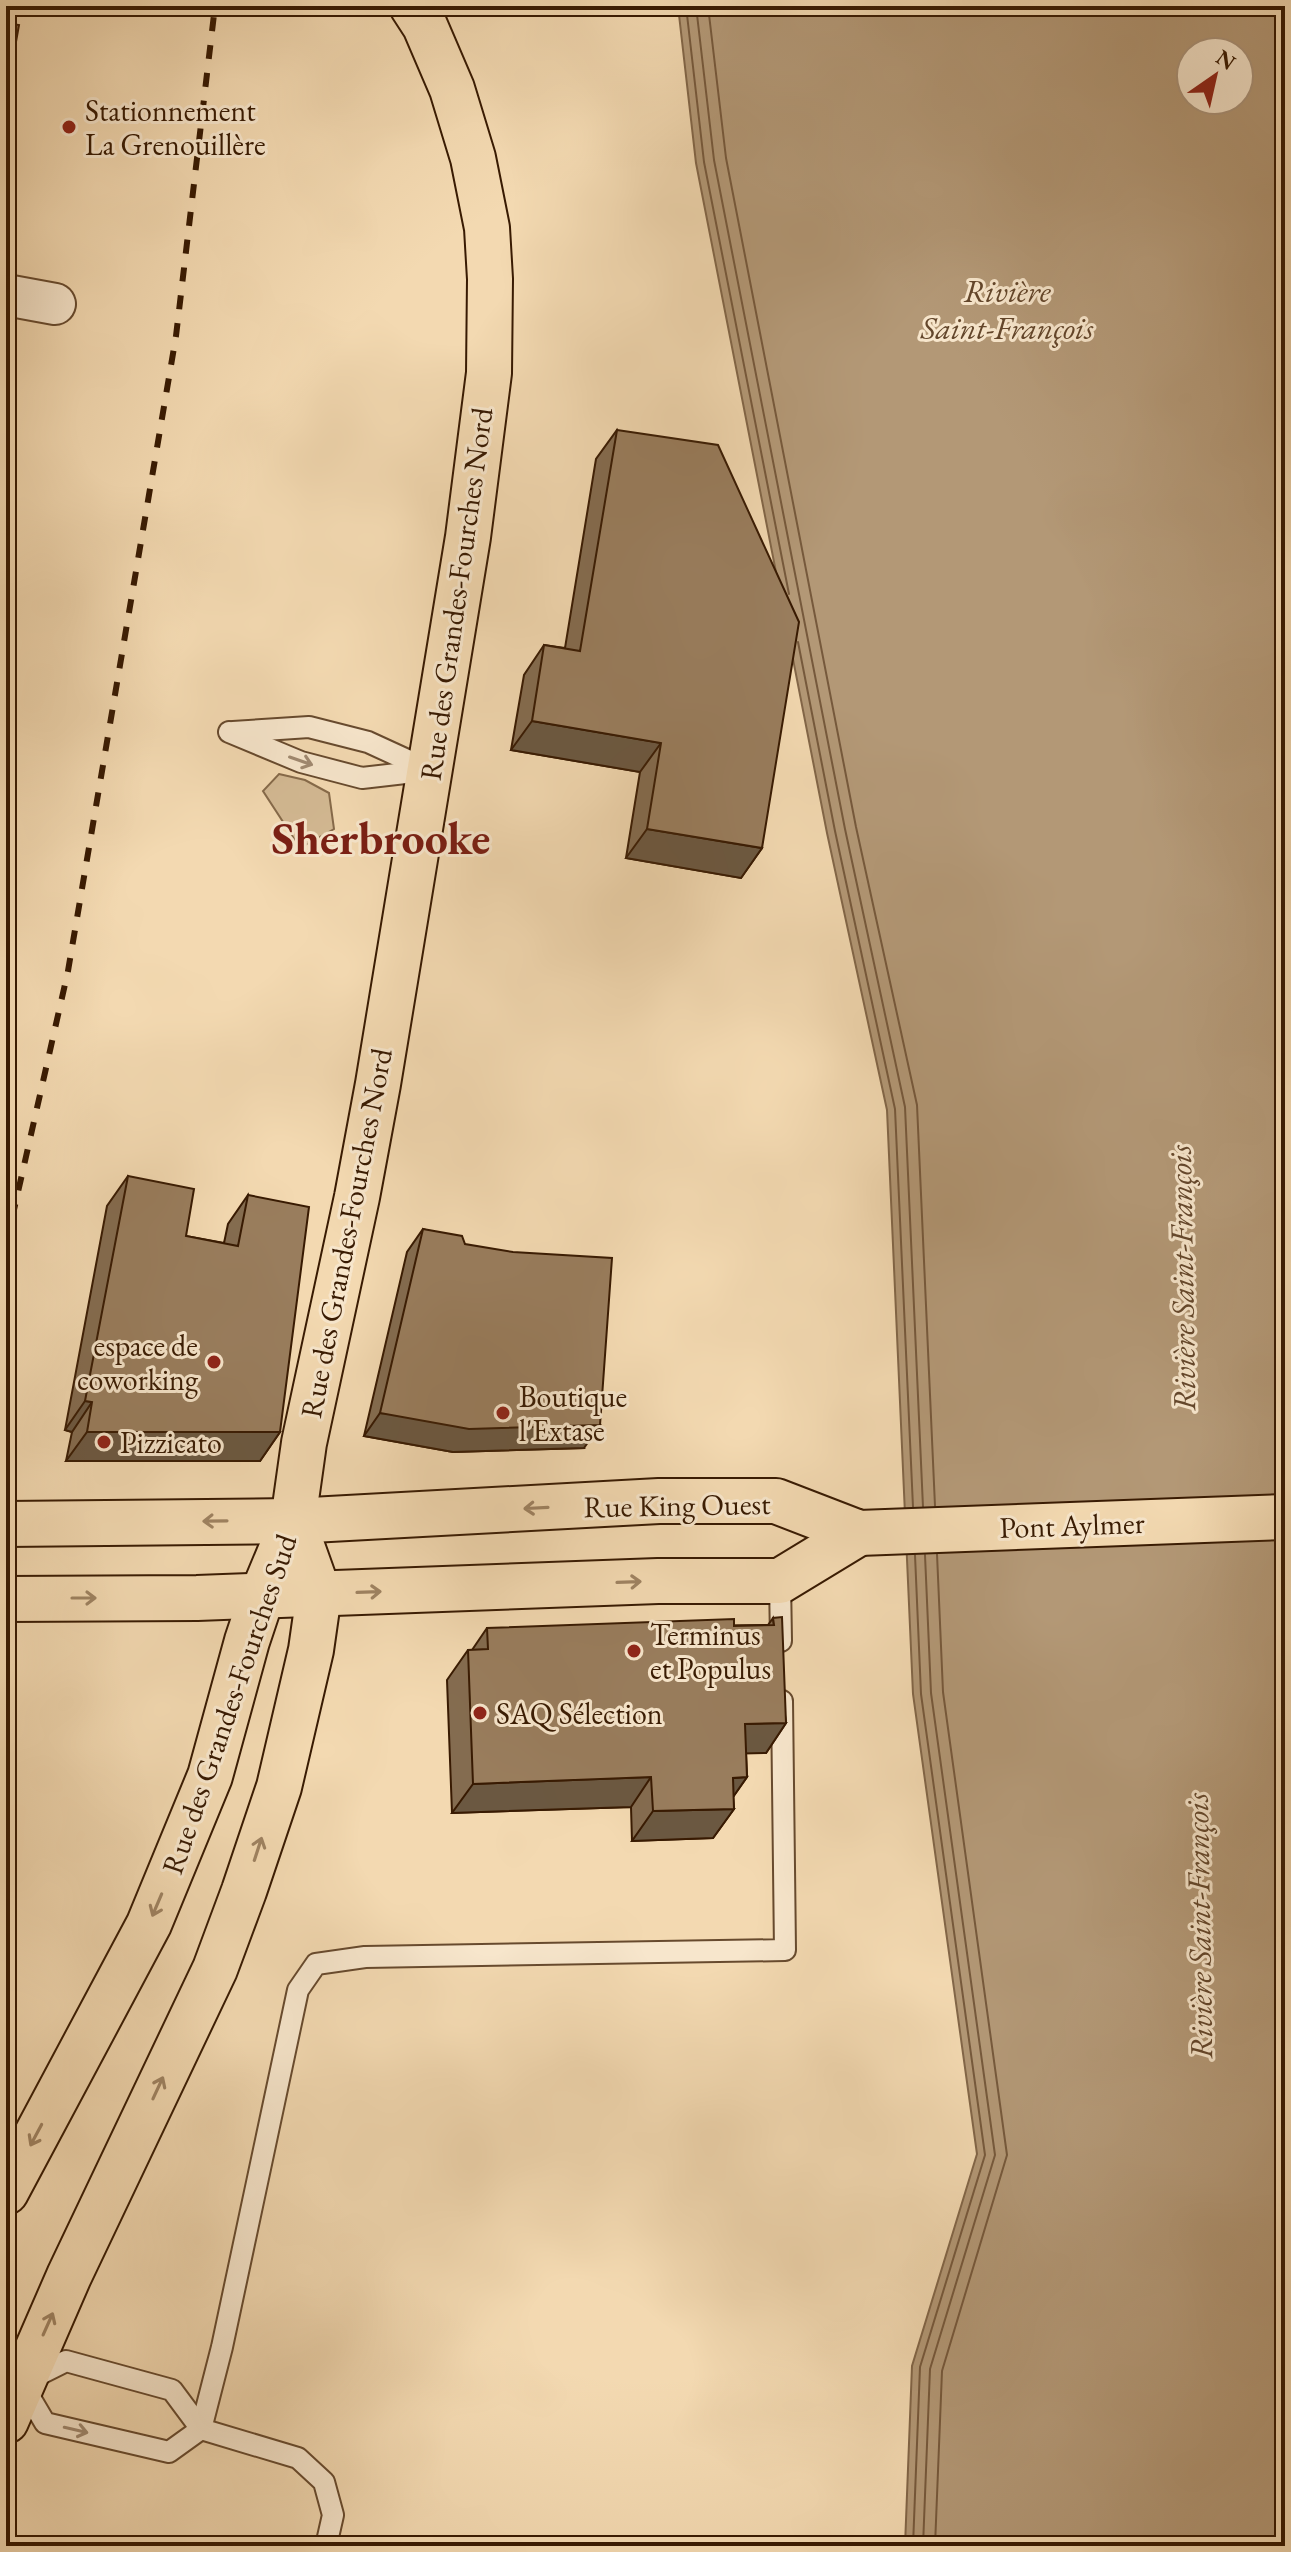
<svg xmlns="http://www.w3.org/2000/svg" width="1291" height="2552" font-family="'EB Garamond',serif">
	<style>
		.green { fill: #d3b993; stroke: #866a4a; stroke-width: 2 }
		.water { fill: #b39876; stroke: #826648; stroke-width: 2; fill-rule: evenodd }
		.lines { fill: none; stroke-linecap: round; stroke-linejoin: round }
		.shore { stroke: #76593c; stroke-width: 2 }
		.lane-casing { stroke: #674a2e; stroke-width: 24 }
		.street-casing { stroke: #674a2e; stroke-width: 44 }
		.primary-casing { stroke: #381a02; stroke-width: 48 }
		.lane { stroke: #f7e6cc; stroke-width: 20 }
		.street { stroke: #f7e6cc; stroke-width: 40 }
		.primary { stroke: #f3d9b1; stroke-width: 44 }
		.rail { stroke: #381a02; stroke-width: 6; stroke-dasharray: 14 14; stroke-linecap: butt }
		.wall { fill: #846c50; stroke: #381a02; stroke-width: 2 }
		.shaded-wall { fill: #6b5841; stroke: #381a02; stroke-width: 2 }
		.building { fill: #997d5d; stroke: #381a02; stroke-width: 2 }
		.oneway { stroke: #a18a71 }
		.oneway2 { stroke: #9f8362 }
		.poi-dot { fill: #8f2418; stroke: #f7e6cc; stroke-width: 3 }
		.labels { text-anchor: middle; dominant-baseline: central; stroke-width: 6; stroke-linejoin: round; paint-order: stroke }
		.poi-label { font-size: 30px; fill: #381a02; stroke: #f7e6cc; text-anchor: start }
		.street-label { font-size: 30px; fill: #381a02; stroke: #f7e6cc }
		.water-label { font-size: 32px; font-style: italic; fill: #63462b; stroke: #f7e6cc }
		.town-label { font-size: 46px; font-weight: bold; fill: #7a1f14; stroke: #f7e6cc }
	</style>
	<rect width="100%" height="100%" fill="#f3d9b1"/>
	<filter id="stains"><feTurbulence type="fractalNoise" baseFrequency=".0025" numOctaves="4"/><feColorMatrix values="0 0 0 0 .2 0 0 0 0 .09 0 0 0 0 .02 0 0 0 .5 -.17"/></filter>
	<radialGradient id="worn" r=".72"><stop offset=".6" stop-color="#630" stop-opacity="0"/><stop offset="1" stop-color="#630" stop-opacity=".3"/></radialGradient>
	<!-- green -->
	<polygon class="green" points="279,774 305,780 329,793 334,829 300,848 263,791"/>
	<!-- water -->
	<path class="water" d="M 678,6 L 1285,6 L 1285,2546 L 905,2546 L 912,2366 L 977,2154 L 913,1694 L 887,1110 L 827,833 L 696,163 ZM 1191,52 L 1239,52 L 1239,100 L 1191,100 Z"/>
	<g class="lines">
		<!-- shore -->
		<g class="shore">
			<polyline points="686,6 704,162 789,594"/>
			<polyline points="696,6 714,160 845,829 905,1107 923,1507"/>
			<polyline points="708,6 726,158 856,827 917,1105 935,1506"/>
			<polyline points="798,642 835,831 895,1109 913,1507"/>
			<polyline points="913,2546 920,2367 985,2155 921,1694 915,1555"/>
			<polyline points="923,2546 930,2369 995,2155 931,1693 925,1555"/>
			<polyline points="935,2546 942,2371 1007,2155 943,1692 937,1554"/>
		</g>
		<defs>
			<g id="lane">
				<polyline points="229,732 301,762 362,778 431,770"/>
				<polyline points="233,732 309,727 368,742 429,770"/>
				<polyline points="780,1581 781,1641"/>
				<polyline points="32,2378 66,2361 172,2390 201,2429 298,2458 324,2482 333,2515 326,2546"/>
				<polyline points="22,2384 45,2423 169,2452 201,2429 222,2347 298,1990 316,1964 365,1957 785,1950 782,1701"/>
			</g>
			<polyline id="street" points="6,295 55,304"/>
			<g id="primary">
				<polyline points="6,1524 293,1521 659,1501 776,1501 859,1533 1285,1517"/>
				<polyline points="6,1599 197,1598 658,1581 780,1581 859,1533"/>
				<polyline points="6,2192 149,1924 210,1776 247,1641 263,1593 293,1521 304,1443 357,1197 378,1084 468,537 489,373 490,279 487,228 473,158 452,89 425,26 412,6"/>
				<polyline points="6,2421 69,2276 215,1969 244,1891 279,1787 311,1650 319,1594 293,1521"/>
			</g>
		</defs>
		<!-- lane casing -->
		<use href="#lane" class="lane-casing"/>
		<!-- street casing -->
		<use href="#street" class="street-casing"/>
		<!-- primary casing -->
		<use href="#primary" class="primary-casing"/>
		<!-- lane -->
		<use href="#lane" class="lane"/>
		<!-- street -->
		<use href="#street" class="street"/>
		<!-- primary -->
		<use href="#primary" class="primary"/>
		<!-- rail -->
		<polyline class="rail" points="6,1245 68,971 176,336 215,6"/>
	</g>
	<!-- wall -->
	<g class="wall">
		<polygon points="617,430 762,848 741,878 626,858 640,772 511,750 524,675 544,645 565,648 596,459"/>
		<polygon points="128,1176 186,1236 224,1243 228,1224 248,1195 280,1432 260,1461 66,1461 72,1432 65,1430 107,1206"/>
		<polygon points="423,1229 465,1244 584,1448 453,1452 364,1436 407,1252"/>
		<polygon points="773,1618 786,1723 766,1753 746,1753 747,1777 733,1797 734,1809 713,1838 632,1841 631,1807 452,1813 447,1680 468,1650 472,1650 487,1628 768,1625"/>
	</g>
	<!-- shaded-wall -->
	<g class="shaded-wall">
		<polygon points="532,721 661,743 640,772 511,750"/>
		<polygon points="647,829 762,848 741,878 626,858"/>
		<polygon points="85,1401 92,1402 72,1432 65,1430"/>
		<polygon points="380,1413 600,1425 584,1448 453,1452 364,1436"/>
		<polygon points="87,1432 280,1432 260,1461 66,1461"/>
		<polygon points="786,1723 766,1753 724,1754 745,1724"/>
		<polygon points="651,1777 631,1807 452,1813 473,1784"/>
		<polygon points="747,1777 726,1807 733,1778"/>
		<polygon points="734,1809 713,1838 632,1841 653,1811"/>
	</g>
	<!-- building -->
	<g class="building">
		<polygon points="6,23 19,25 6,97"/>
		<polygon points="617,430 718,445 799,622 762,848 647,829 661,743 532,721 544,645 580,651"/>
		<polygon points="128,1176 194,1189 186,1236 238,1246 248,1195 309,1207 280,1432 87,1432 92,1402 85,1401"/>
		<polygon points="423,1229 462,1236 465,1244 513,1252 612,1258 600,1425 469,1429 380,1413"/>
		<polygon points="782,1617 786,1723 745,1724 747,1777 733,1778 734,1809 653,1811 651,1777 473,1784 468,1650 488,1649 487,1628 734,1619 734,1626 774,1625 773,1618"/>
	</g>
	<!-- one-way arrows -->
	<defs><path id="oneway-shaft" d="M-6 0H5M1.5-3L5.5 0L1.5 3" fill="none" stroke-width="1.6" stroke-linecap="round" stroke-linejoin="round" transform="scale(2)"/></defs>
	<g class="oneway">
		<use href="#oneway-shaft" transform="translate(301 761) rotate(19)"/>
		<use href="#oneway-shaft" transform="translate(76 2430) rotate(13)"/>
	</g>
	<g class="oneway2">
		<use href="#oneway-shaft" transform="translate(536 1508) rotate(177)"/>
		<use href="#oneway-shaft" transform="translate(215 1521) rotate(179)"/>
		<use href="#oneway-shaft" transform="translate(629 1582) rotate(-2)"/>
		<use href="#oneway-shaft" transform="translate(369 1592) rotate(-2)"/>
		<use href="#oneway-shaft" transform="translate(84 1598)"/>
		<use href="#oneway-shaft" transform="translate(258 1849) rotate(-72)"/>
		<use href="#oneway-shaft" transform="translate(157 1905) rotate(113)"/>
		<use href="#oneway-shaft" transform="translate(158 2088) rotate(-65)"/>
		<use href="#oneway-shaft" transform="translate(36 2135) rotate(118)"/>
		<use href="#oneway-shaft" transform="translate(48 2324) rotate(-66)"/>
	</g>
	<!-- markers -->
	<g class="poi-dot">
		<circle cx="69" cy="127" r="8"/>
		<circle cx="214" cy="1362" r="8"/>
		<circle cx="503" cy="1413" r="8"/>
		<circle cx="104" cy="1442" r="8"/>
		<circle cx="634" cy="1651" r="8"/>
		<circle cx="480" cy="1713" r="8"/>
	</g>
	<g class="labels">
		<!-- poi labels -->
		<g class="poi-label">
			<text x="85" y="110">Stationnement<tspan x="85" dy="34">La Grenouillère</tspan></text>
			<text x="198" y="1345" text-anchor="end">espace de<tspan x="198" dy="34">coworking</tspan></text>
			<text x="519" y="1396">Boutique<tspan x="519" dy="34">l'Extase</tspan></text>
			<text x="120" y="1442">Pizzicato</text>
			<text x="650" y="1634">Terminus<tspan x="650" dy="34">et Populus</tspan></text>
			<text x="496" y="1713">SAQ Sélection</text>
		</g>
		<!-- street labels -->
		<g class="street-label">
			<text transform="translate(456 594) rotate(-82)">Rue des Grandes-Fourches Nord</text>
			<text transform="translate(346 1233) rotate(-79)">Rue des Grandes-Fourches Nord</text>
			<text transform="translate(677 1505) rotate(-1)">Rue King Ouest</text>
			<text transform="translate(1072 1525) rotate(-2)">Pont Aylmer</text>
			<text transform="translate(229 1704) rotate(-71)">Rue des Grandes-Fourches Sud</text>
		</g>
		<!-- water labels -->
		<g class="water-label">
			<text x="1007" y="291">Rivière<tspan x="1007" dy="37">Saint-François</tspan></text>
			<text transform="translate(1182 1278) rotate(-91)">Rivière Saint-François</text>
			<text transform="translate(1199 1926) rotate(-91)">Rivière Saint-François</text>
		</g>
		<!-- town labels -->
		<g class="town-label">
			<text x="381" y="838">Sherbrooke</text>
		</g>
	</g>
	<!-- margin -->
	<rect width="1291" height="2552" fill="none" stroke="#f3d9b1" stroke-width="32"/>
	<rect x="8" y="8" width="1275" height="2536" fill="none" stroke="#381a02" stroke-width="4"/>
	<rect x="16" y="16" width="1259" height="2520" fill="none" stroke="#381a02" stroke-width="2"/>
	<!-- north arrow -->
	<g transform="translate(1215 76) rotate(34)"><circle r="38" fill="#f7e6cc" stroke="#ab947b" stroke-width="2"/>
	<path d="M0-6L14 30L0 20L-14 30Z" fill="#8f2418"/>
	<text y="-12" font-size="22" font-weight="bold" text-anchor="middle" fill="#381a02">N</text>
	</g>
	<rect width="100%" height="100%" filter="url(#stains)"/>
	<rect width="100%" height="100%" fill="url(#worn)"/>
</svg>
